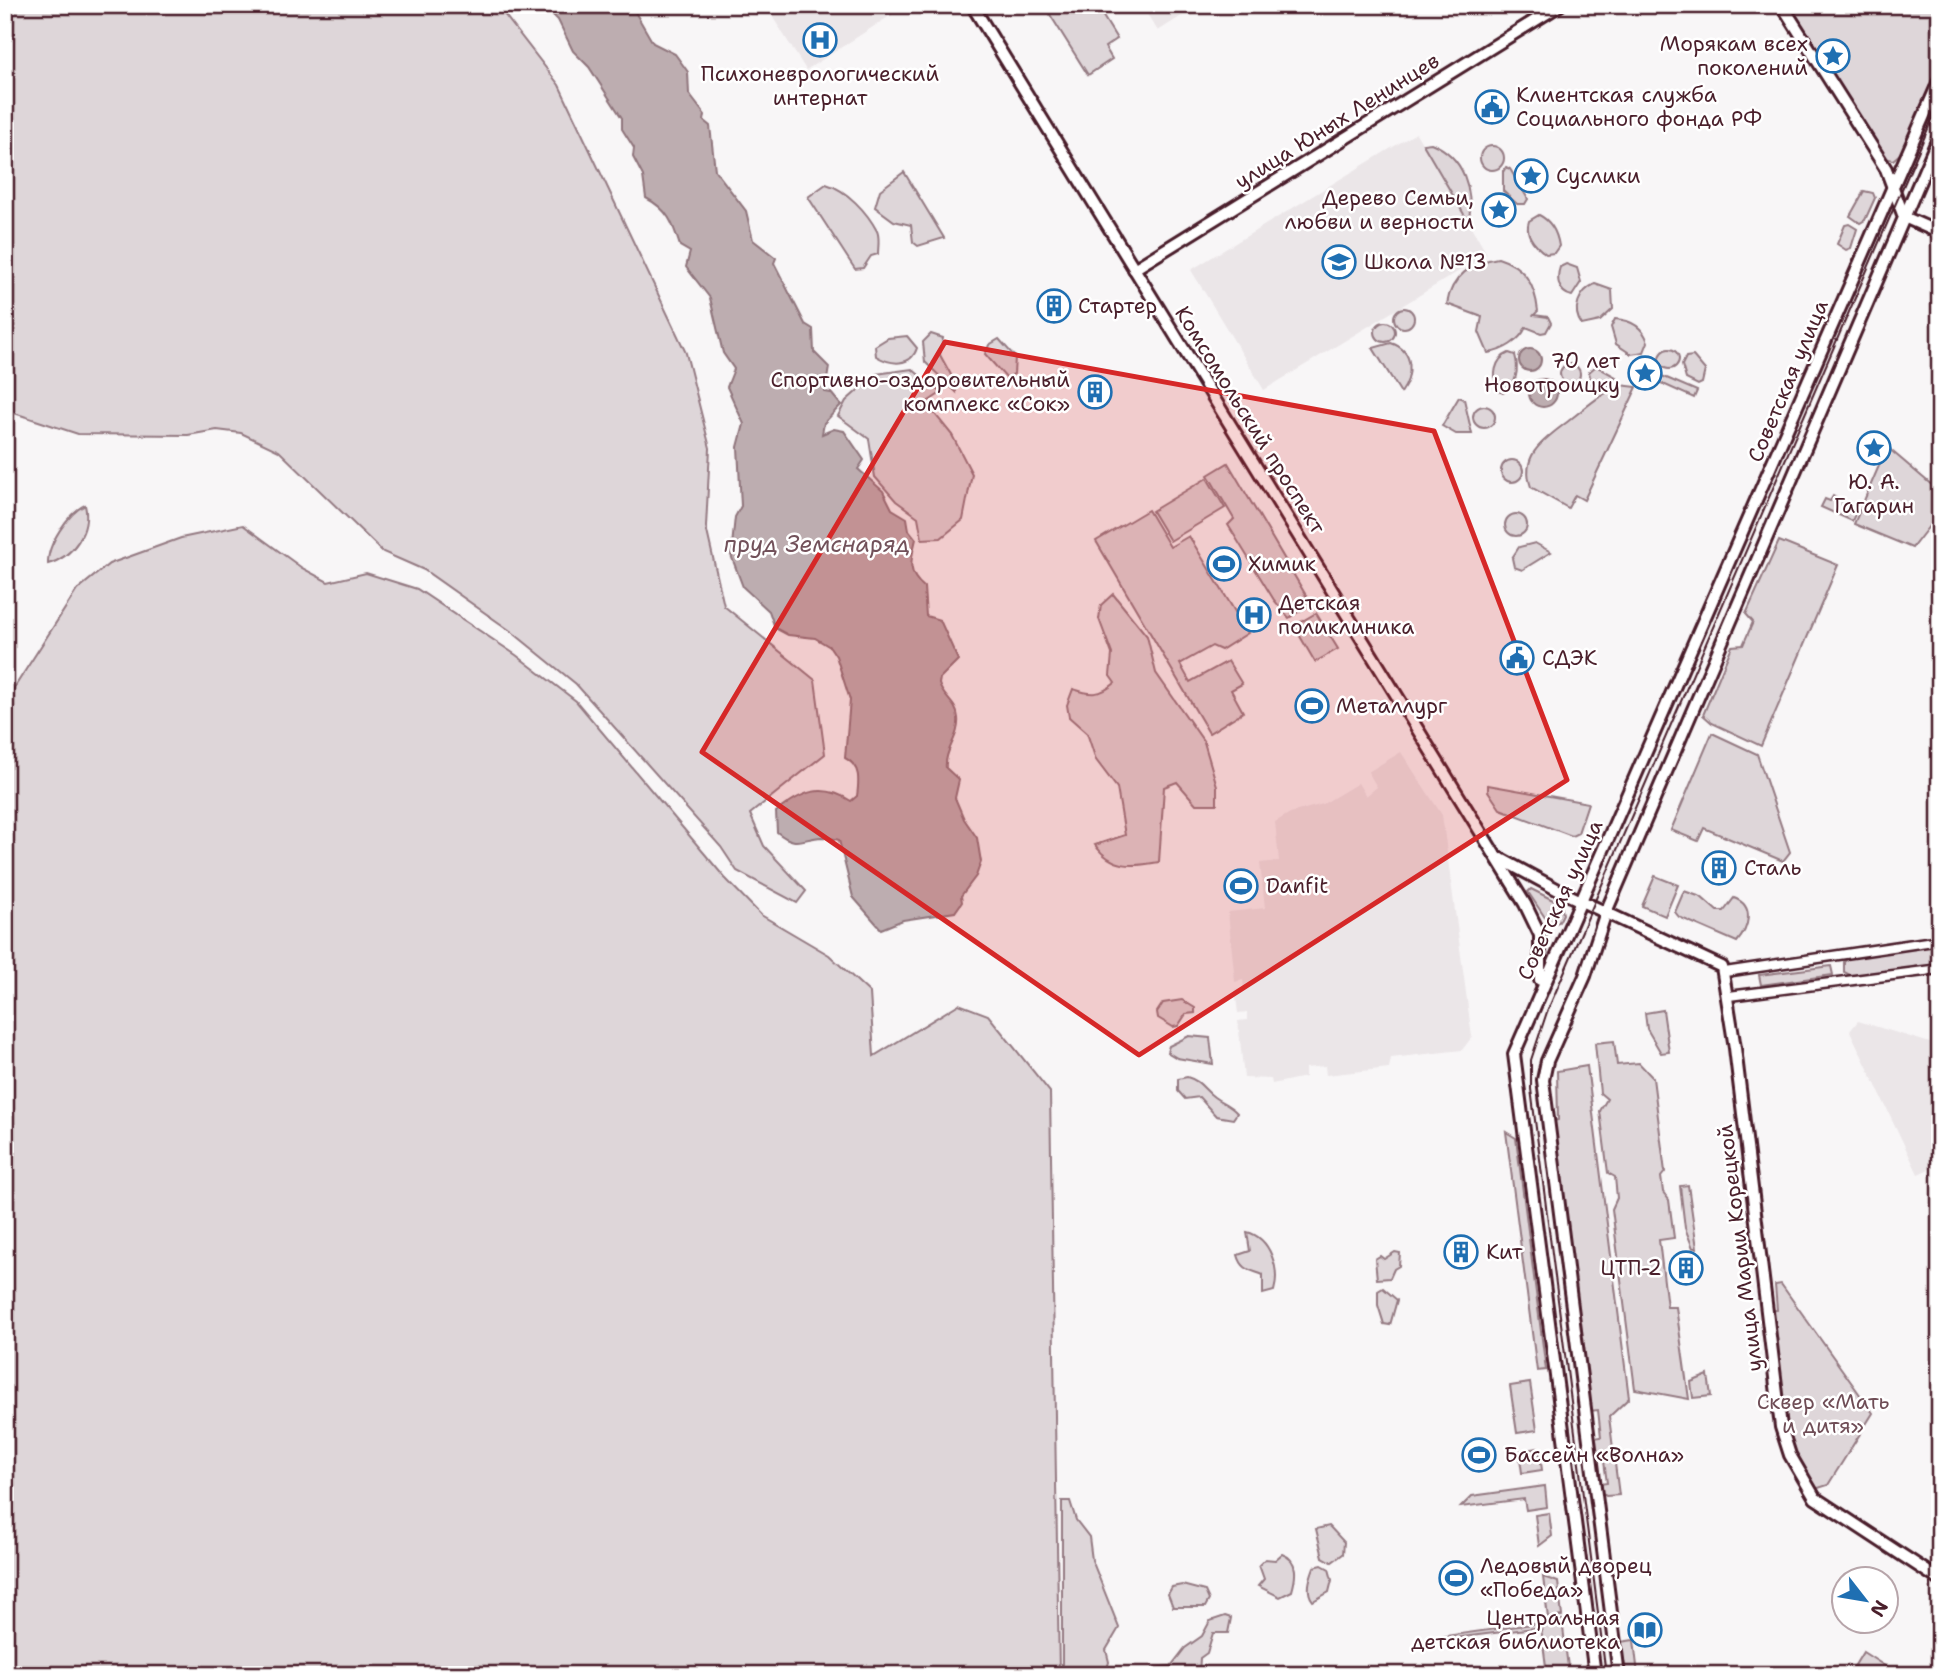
<svg xmlns="http://www.w3.org/2000/svg" width="1945" height="1680" font-family="'Shantell Sans',sans-serif">
	<style>
		.built { fill: #ebe6e8 }
		.green { fill: #ded6d9; stroke: #947a82; stroke-width: 2 }
		.water { fill: #bdadb0; stroke: #8f747b; stroke-width: 2 }
		.lines { fill: none; stroke-linecap: round; stroke-linejoin: round }
		.street-casing { stroke: #4a1f2b; stroke-width: 13 }
		.secondary-casing { stroke: #4a1f2b; stroke-width: 16 }
		.street { stroke: #fff; stroke-width: 8 }
		.secondary { stroke: #fff; stroke-width: 10 }
		.tram { stroke: #4a1f2b; stroke-width: 2 }
		.marked { fill: #d62828; fill-opacity: 0.2; stroke: #d62828; stroke-width: 5; stroke-linejoin: round }
		.labels { text-anchor: middle; dominant-baseline: central; stroke-width: 5; stroke-linejoin: round; paint-order: stroke }
		.poi-label { font-size: 21px; fill: #4a1f2b; stroke: #fff; text-anchor: start }
		.street-label { font-size: 21px; fill: #4a1f2b; stroke: #fff }
		.park-label { font-size: 21px; fill: #6f4d56; stroke: #fff }
		.water-label { font-size: 23px; font-style: italic; fill: #72515a; stroke: #fff }
	</style>
	<rect width="100%" height="100%" fill="#f8f6f7"/>
	<filter id="ink" filterUnits="userSpaceOnUse"><feTurbulence type="fractalNoise" baseFrequency=".0143" numOctaves="2"/><feDisplacementMap in="SourceGraphic" scale="14" xChannelSelector="R" yChannelSelector="G"/><feConvolveMatrix kernelMatrix="1 2 1 2 8 2 1 2 1" color-interpolation-filters="sRGB"/></filter>
	<g filter="url(#ink)">
		<!-- built -->
		<g class="built">
			<polygon points="765,5 907,5 806,70"/>
			<polygon points="1141,5 1199,5 1158,31"/>
			<polygon points="1416,133 1487,254 1264,390 1191,270"/>
			<polygon points="1401,752 1442,815 1472,1037 1462,1050 1391,1058 1389,1068 1326,1075 1325,1066 1305,1068 1305,1077 1272,1084 1271,1079 1244,1078 1238,1021 1247,1020 1247,1012 1238,1013 1235,990 1244,989 1243,980 1235,982 1228,912 1265,908 1260,863 1279,861 1275,822 1290,813 1323,804 1358,783 1366,796 1377,787 1368,772"/>
			<polygon points="1858,1021 1940,1046 1940,1164 1918,1174 1850,1031"/>
		</g>
		<!-- green -->
		<g class="green">
			<polygon points="5,5 497,5 559,85 686,353 710,448 706,527 724,606 815,680 825,754 750,814 764,846 806,891 797,903 737,871 721,847 576,684 512,632 424,570 383,552 279,451 241,433 217,430 188,435 78,434 5,410"/>
			<polygon points="1044,5 1096,5 1117,39 1105,47 1112,59 1088,75"/>
			<polygon points="1790,5 1930,5 1940,9 1940,68 1901,153 1893,160 1885,158"/>
			<path d="M 1431,143 C 1465,157 1473,190 1469,223 L 1423,144 Z"/>
			<circle cx="1492" cy="158" r="12"/>
			<polygon points="1506,167 1510,169 1528,199 1525,204 1517,204 1503,191 1503,172"/>
			<polygon points="904,172 944,238 918,246 913,242 911,225 894,221 875,207 880,190"/>
			<path d="M 826,184 C 847,190 867,212 877,231 C 880,237 878,247 878,254 L 871,256 L 863,268 L 855,269 L 849,260 L 808,197 Z"/>
			<polygon points="1864,191 1873,193 1875,198 1865,220 1860,223 1850,216"/>
			<path d="M 1539,215 C 1551,221 1557,233 1559,246 L 1554,253 L 1546,254 C 1535,246 1524,235 1529,221 Z"/>
			<polygon points="1849,224 1857,229 1851,248 1846,250 1837,244 1845,225"/>
			<path d="M 1498,258 C 1524,266 1535,284 1538,311 L 1534,315 L 1548,317 L 1551,323 L 1546,332 L 1541,333 L 1526,327 C 1520,341 1503,351 1488,353 L 1479,332 L 1482,317 L 1447,304 C 1451,277 1472,262 1498,258 Z"/>
			<path d="M 1566,264 L 1577,268 L 1581,282 L 1572,296 C 1558,293 1556,279 1560,267 Z"/>
			<path d="M 1595,284 L 1612,290 L 1613,309 L 1600,321 L 1582,325 C 1571,310 1579,291 1595,284 Z"/>
			<circle cx="1404" cy="318" r="10"/>
			<path d="M 1615,319 C 1631,320 1643,327 1648,342 L 1644,352 L 1631,354 L 1616,344 L 1611,327 Z"/>
			<circle cx="1385" cy="332" r="10"/>
			<polygon points="931,334 943,338 940,355 955,382 956,392 925,362 923,342"/>
			<path d="M 907,336 L 917,348 C 911,367 891,365 876,356 L 875,346 L 888,338 Z"/>
			<polygon points="999,339 1015,357 1014,374 1006,378 985,354 989,345"/>
			<path d="M 1391,343 C 1415,351 1413,376 1401,393 L 1373,348 Z"/>
			<circle cx="1669" cy="359" r="10"/>
			<path d="M 1509,353 L 1515,355 C 1519,369 1517,386 1503,393 L 1498,391 C 1492,377 1494,359 1509,353 Z"/>
			<polygon points="1693,356 1705,370 1702,383 1698,385 1686,379 1682,365 1686,357"/>
			<circle cx="1570" cy="374" r="10"/>
			<polygon points="1596,366 1616,377 1604,391 1597,393 1593,390 1589,372"/>
			<polygon points="912,369 941,393 926,403 952,435 972,474 963,520 941,538 922,539 918,517 896,501 875,477 869,439 838,416 846,401 876,374"/>
			<polygon points="1655,373 1697,391 1694,398 1652,379"/>
			<path d="M 1620,385 L 1637,387 L 1584,500 L 1575,495 L 1568,508 L 1531,487 C 1519,453 1547,438 1571,419 C 1587,406 1601,394 1620,385 Z"/>
			<polygon points="1459,397 1464,399 1472,434 1456,434 1442,426"/>
			<circle cx="1484" cy="417" r="11"/>
			<polygon points="1887,447 1940,492 1940,512 1912,548 1854,524"/>
			<circle cx="1512" cy="471" r="11"/>
			<polygon points="1228,463 1311,604 1289,618 1274,600 1228,525 1234,519 1208,475"/>
			<polygon points="1207,478 1225,508 1170,541 1152,511"/>
			<polygon points="1833,496 1857,510 1852,521 1821,507 1825,499 1830,501"/>
			<path d="M 85,505 C 91,531 73,557 48,564 C 47,545 68,513 85,505 Z"/>
			<polygon points="1148,510 1170,547 1189,536 1248,633 1221,650 1212,646 1180,664 1190,682 1228,661 1242,684 1231,690 1243,712 1209,733 1096,541"/>
			<circle cx="1516" cy="525" r="11"/>
			<polygon points="243,525 302,568 328,582 366,573 417,589 516,655 576,701 725,878 761,915 829,955 870,993 874,1056 959,1004 988,1015 1050,1092 1059,1675 5,1675 5,702 77,590 109,564 181,538"/>
			<polygon points="1779,541 1838,565 1761,746 1712,723 1703,715 1732,646 1743,645 1753,622 1746,614"/>
			<polygon points="1535,543 1551,552 1522,570 1514,567 1512,558 1519,547"/>
			<path d="M 1113,594 L 1147,636 L 1156,673 L 1204,742 L 1217,786 L 1217,804 L 1196,804 L 1177,782 L 1164,787 L 1159,862 C 1133,867 1112,869 1095,845 L 1125,835 L 1117,788 L 1096,760 L 1087,733 L 1069,717 L 1067,705 L 1073,689 C 1091,695 1100,696 1115,683 L 1110,676 L 1112,654 L 1099,619 L 1101,605 Z"/>
			<polygon points="1316,613 1338,649 1315,662 1294,626"/>
			<polygon points="1712,733 1757,754 1790,852 1783,861 1704,828 1698,841 1671,830"/>
			<polygon points="1488,785 1588,803 1578,833 1572,836 1500,809 1488,791"/>
			<polygon points="1655,876 1678,885 1665,916 1642,906"/>
			<polygon points="1531,889 1561,904 1563,914 1559,922 1552,924 1546,919 1528,892"/>
			<path d="M 1684,891 L 1701,897 L 1717,911 L 1724,911 L 1734,898 C 1756,906 1748,929 1737,942 L 1679,917 L 1675,912 Z"/>
			<polygon points="1940,944 1940,966 1854,977 1844,972 1844,962 1851,956"/>
			<polygon points="1831,966 1833,975 1761,985 1759,975"/>
			<polygon points="1182,1000 1195,1008 1195,1013 1186,1014 1178,1026 1173,1027 1158,1018 1157,1012 1163,1003"/>
			<polygon points="1663,1010 1669,1052 1661,1053 1647,1029 1645,1013"/>
			<polygon points="1189,1036 1210,1038 1213,1064 1177,1058 1167,1052 1169,1046"/>
			<polygon points="1614,1041 1617,1065 1639,1063 1653,1078 1665,1172 1661,1177 1663,1192 1669,1200 1674,1238 1659,1240 1667,1307 1676,1307 1689,1399 1635,1389 1612,1209 1617,1198 1615,1177 1608,1173 1600,1111 1607,1099 1600,1093 1595,1043"/>
			<polygon points="1587,1066 1629,1398 1609,1417 1619,1495 1606,1496 1601,1492 1600,1484 1607,1483 1603,1454 1596,1454 1594,1438 1601,1437 1598,1410 1590,1411 1553,1121 1558,1120 1557,1071"/>
			<path d="M 1187,1077 C 1201,1081 1203,1089 1214,1097 C 1222,1103 1230,1105 1237,1113 L 1233,1119 L 1216,1116 L 1199,1097 L 1185,1099 L 1178,1091 L 1178,1079 Z"/>
			<polygon points="1506,1132 1516,1138 1546,1370 1537,1371"/>
			<polygon points="1688,1185 1697,1248 1693,1248 1685,1228 1680,1186"/>
			<path d="M 1247,1232 C 1271,1238 1280,1270 1274,1291 L 1263,1294 L 1263,1275 C 1251,1270 1242,1270 1238,1255 L 1250,1251 Z"/>
			<polygon points="1395,1252 1400,1253 1399,1266 1394,1269 1390,1278 1377,1279 1375,1259 1380,1256 1384,1259"/>
			<polygon points="1781,1284 1873,1413 1828,1485 1812,1490 1783,1427 1770,1311 1777,1310 1775,1285"/>
			<polygon points="1383,1288 1397,1300 1390,1325 1384,1324 1378,1305 1378,1291"/>
			<polygon points="1708,1375 1711,1396 1693,1398 1691,1382"/>
			<polygon points="1530,1383 1537,1430 1517,1433 1510,1386"/>
			<polygon points="1539,1448 1542,1470 1522,1473 1519,1451"/>
			<polygon points="1545,1486 1547,1507 1526,1510 1524,1499 1461,1507 1472,1496"/>
			<polygon points="1062,1501 1070,1501 1076,1520 1089,1537 1092,1560 1119,1628 1106,1650 1109,1662 1105,1675 1062,1675"/>
			<polygon points="1549,1513 1552,1536 1539,1546 1535,1515"/>
			<polygon points="1329,1526 1344,1542 1343,1554 1332,1562 1323,1557 1316,1529"/>
			<path d="M 1282,1554 C 1299,1560 1296,1577 1292,1591 L 1280,1597 L 1258,1586 L 1264,1579 L 1259,1565 L 1265,1559 L 1275,1560 Z"/>
			<path d="M 1322,1565 L 1329,1569 L 1332,1580 L 1329,1592 L 1313,1601 C 1305,1591 1310,1578 1314,1567 Z"/>
			<polygon points="1543,1577 1558,1582 1562,1616 1548,1618"/>
			<polygon points="1182,1585 1205,1591 1209,1600 1205,1607 1173,1607 1168,1594 1172,1587"/>
			<polygon points="1225,1616 1231,1618 1228,1633 1213,1633 1207,1653 1200,1658 1199,1673 1191,1675 1190,1668 1185,1675 1153,1675 1153,1668 1171,1666 1185,1648 1202,1636 1210,1621"/>
			<polygon points="1562,1620 1569,1675 1547,1675 1541,1627 1438,1640 1438,1637"/>
			<polygon points="1634,1640 1638,1675 1624,1675 1620,1642"/>
			<polygon points="1863,1652 1899,1675 1849,1675"/>
		</g>
		<!-- water -->
		<g class="water">
			<path d="M 543,5 L 631,5 L 653,43 L 675,54 L 688,72 L 689,94 L 705,115 L 704,121 L 710,126 L 715,170 L 746,211 L 753,240 L 776,258 L 774,263 L 805,324 L 813,329 L 814,352 L 829,367 L 825,392 L 831,393 L 841,405 L 824,423 L 822,434 L 834,429 L 844,431 L 864,460 L 858,469 L 883,491 L 892,509 L 907,518 L 909,530 L 916,539 C 911,559 906,573 924,587 L 926,616 L 940,620 L 958,660 L 940,678 L 939,684 C 943,698 957,703 958,718 C 960,737 944,750 946,768 L 959,780 L 955,798 L 964,819 L 977,838 L 981,862 L 976,876 L 961,896 L 962,902 L 955,912 L 903,920 L 881,929 L 853,897 L 839,840 C 834,839 827,837 822,837 C 802,838 796,848 777,832 L 776,812 C 801,792 822,782 851,801 L 857,796 C 859,781 861,766 845,758 L 850,700 L 836,656 L 830,647 L 815,638 L 788,635 L 775,628 L 769,611 L 743,587 L 731,555 L 735,517 L 741,506 L 738,447 L 744,424 L 727,387 L 734,369 L 723,353 L 710,298 L 686,267 L 690,252 L 680,246 C 673,224 669,210 646,198 L 643,176 L 633,157 L 634,148 L 622,129 L 622,118 L 589,67 L 573,51 L 558,20 Z"/>
			<circle cx="1530" cy="360" r="11"/>
			<circle cx="1543" cy="393" r="14"/>
		</g>
		<g class="lines">
			<defs>
				<g id="street">
					<polyline points="1725,972 1940,940"/>
					<polyline points="1729,996 1940,969"/>
				</g>
				<g id="secondary">
					<polyline points="972,5 1525,904 1540,935 1540,980"/>
					<polyline points="1782,5 1886,169 1904,217"/>
					<polyline points="1904,217 1940,233"/>
					<polyline points="1134,269 1560,5"/>
					<polyline points="1501,859 1562,892 1722,967 1735,1048 1781,1427 1790,1455 1815,1498 1940,1580"/>
					<polyline points="1595,1675 1514,1054 1940,79"/>
					<polyline points="1619,1675 1543,1080 1547,1061 1585,976 1606,912 1940,134"/>
				</g>
			</defs>
			<!-- street casing -->
			<use href="#street" class="street-casing"/>
			<!-- secondary casing -->
			<use href="#secondary" class="secondary-casing"/>
			<!-- street -->
			<use href="#street" class="street"/>
			<!-- secondary -->
			<use href="#secondary" class="secondary"/>
			<!-- tram -->
			<polyline class="tram" points="1606,1675 1531,1089 1531,1060 1547,1012 1940,101"/>
		</g>
	</g>
	<!-- marked area -->
	<path class="marked" d="M 945,342 L 1434,431 L 1567,780 L 1139,1055 L 702,752 Z"/>
	<!-- icons -->
	<defs>
		<symbol id="hospital-ring" viewBox="-11 -11 22 22"><circle r="9.5" fill="#fff" stroke="#1f6fb2" stroke-width="1.5"/><path d="M-5-5h3v3.5h4V-5h3V5h-3V1.5h-4V5h-3Z" fill="#1f6fb2"/></symbol>
		<symbol id="sight-ring" viewBox="-11 -11 22 22"><circle r="9.5" fill="#fff" stroke="#1f6fb2" stroke-width="1.5"/><path d="M0-6L1.8-2.2L6-1.7L2.9 1.2L3.7 5.4L0 3.3L-3.7 5.4L-2.9 1.2L-6-1.7L-1.8-2.2Z" fill="#1f6fb2"/></symbol>
		<symbol id="civic-ring" viewBox="-11 -11 22 22"><circle r="9.5" fill="#fff" stroke="#1f6fb2" stroke-width="1.5"/><path d="M-.6-6.5H3V-4.5H.6V-3L4-1V1h2V6H-6V1h2V-1L-.6-3ZM-1.2 2.5V6h2.4V2.5Z" fill="#1f6fb2"/></symbol>
		<symbol id="school-ring" viewBox="-11 -11 22 22"><circle r="9.5" fill="#fff" stroke="#1f6fb2" stroke-width="1.5"/><path d="M0-5L7-2L0 1L-7-2ZM-4 1L0 2.5L4 1V4Q0 6-4 4Z" fill="#1f6fb2"/></symbol>
		<symbol id="building-ring" viewBox="-11 -11 22 22"><circle r="9.5" fill="#fff" stroke="#1f6fb2" stroke-width="1.5"/><path d="M-4-6H4V6H1V3H-1V6H-4ZM-2.5-4.3h1.7v1.8h-1.7ZM.8-4.3h1.7v1.8H.8ZM-2.5-1h1.7V.8h-1.7ZM.8-1h1.7V.8H.8Z" fill="#1f6fb2"/></symbol>
		<symbol id="stadium-ring" viewBox="-11 -11 22 22"><circle r="9.5" fill="#fff" stroke="#1f6fb2" stroke-width="1.5"/><path d="M0-5a6.5 5 0 1 0 0 10a6.5 5 0 1 0 0-10ZM-3.5-1.8h7v3.6h-7Z" fill="#1f6fb2"/></symbol>
		<symbol id="library-ring" viewBox="-11 -11 22 22"><circle r="9.5" fill="#fff" stroke="#1f6fb2" stroke-width="1.5"/><path d="M-6-4Q-3-5.5-.7-3.5V5Q-3 3-6 4ZM6-4Q3-5.5 .7-3.5V5Q3 3 6 4Z" fill="#1f6fb2"/></symbol>
	</defs>
	<g fill-rule="evenodd">
		<use href="#hospital-ring" x="801" y="21" width="38" height="38"/>
		<use href="#sight-ring" x="1814" y="37" width="38" height="38"/>
		<use href="#civic-ring" x="1473" y="88" width="38" height="38"/>
		<use href="#sight-ring" x="1512" y="157" width="38" height="38"/>
		<use href="#sight-ring" x="1480" y="191" width="38" height="38"/>
		<use href="#school-ring" x="1320" y="243" width="38" height="38"/>
		<use href="#building-ring" x="1035" y="287" width="38" height="38"/>
		<use href="#sight-ring" x="1626" y="354" width="38" height="38"/>
		<use href="#building-ring" x="1076" y="373" width="38" height="38"/>
		<use href="#sight-ring" x="1855" y="429" width="38" height="38"/>
		<use href="#stadium-ring" x="1205" y="545" width="38" height="38"/>
		<use href="#hospital-ring" x="1235" y="596" width="38" height="38"/>
		<use href="#civic-ring" x="1498" y="639" width="38" height="38"/>
		<use href="#stadium-ring" x="1293" y="687" width="38" height="38"/>
		<use href="#building-ring" x="1700" y="849" width="38" height="38"/>
		<use href="#stadium-ring" x="1222" y="867" width="38" height="38"/>
		<use href="#building-ring" x="1442" y="1233" width="38" height="38"/>
		<use href="#building-ring" x="1667" y="1249" width="38" height="38"/>
		<use href="#stadium-ring" x="1460" y="1436" width="38" height="38"/>
		<use href="#stadium-ring" x="1437" y="1559" width="38" height="38"/>
		<use href="#library-ring" x="1626" y="1611" width="38" height="38"/>
	</g>
	<g class="labels">
		<!-- poi labels -->
		<g class="poi-label">
			<text x="1808" y="44" text-anchor="end">Морякам всех<tspan x="1808" dy="24">поколений</tspan></text>
			<text x="820" y="74" text-anchor="middle">Психоневрологический<tspan x="820" dy="24">интернат</tspan></text>
			<text x="1516" y="95">Клиентская служба<tspan x="1516" dy="24">Социального фонда РФ</tspan></text>
			<text x="1556" y="176">Суслики</text>
			<text x="1474" y="198" text-anchor="end">Дерево Семьи,<tspan x="1474" dy="24">любви и верности</tspan></text>
			<text x="1364" y="262">Школа №13</text>
			<text x="1078" y="306">Стартер</text>
			<text x="1620" y="361" text-anchor="end">70 лет<tspan x="1620" dy="24">Новотроицку</tspan></text>
			<text x="1070" y="380" text-anchor="end">Спортивно-оздоровительный<tspan x="1070" dy="24">комплекс «Сок»</tspan></text>
			<text x="1874" y="482" text-anchor="middle">Ю. А.<tspan x="1874" dy="24">Гагарин</tspan></text>
			<text x="1248" y="564">Химик</text>
			<text x="1278" y="603">Детская<tspan x="1278" dy="24">поликлиника</tspan></text>
			<text x="1542" y="658">СДЭК</text>
			<text x="1336" y="706">Металлург</text>
			<text x="1744" y="868">Сталь</text>
			<text x="1266" y="886">Danfit</text>
			<text x="1486" y="1252">Кит</text>
			<text x="1662" y="1268" text-anchor="end">ЦТП-2</text>
			<text x="1504" y="1455">Бассейн «Волна»</text>
			<text x="1480" y="1566">Ледовый дворец<tspan x="1480" dy="24">«Победа»</tspan></text>
			<text x="1620" y="1618" text-anchor="end">Центральная<tspan x="1620" dy="24">детская библиотека</tspan></text>
		</g>
		<!-- street labels -->
		<g class="street-label">
			<text transform="translate(1337 121) rotate(-32)">улица Юных Ленинцев</text>
			<text transform="translate(1788 381) rotate(-67)">Советская улица</text>
			<text transform="translate(1250 420) rotate(58)">Комсомольский проспект</text>
			<text transform="translate(1560 900) rotate(-65)">Советская улица</text>
			<text transform="translate(1740 1248) rotate(-97)">улица Марии Корецкой</text>
		</g>
		<!-- park labels -->
		<g class="park-label">
			<text x="1823" y="1402">Сквер «Мать<tspan x="1823" dy="24">и дитя»</tspan></text>
		</g>
		<!-- water labels -->
		<g class="water-label">
			<text x="817" y="544">пруд Земснаряд</text>
		</g>
	</g>
	<!-- margin -->
	<rect width="1945" height="1680" fill="none" stroke="#fff" stroke-width="28"/>
	<rect x="14" y="14" width="1917" height="1652" fill="none" stroke="#4a1f2b" stroke-width="2.5" filter="url(#ink)"/>
	<!-- north arrow -->
	<g transform="translate(1865 1600) rotate(121)"><circle r="33" fill="#ffffff" stroke="#b7a5aa" stroke-width="2"/>
	<path d="M0-5L12 26L0 18L-12 26Z" fill="#1f6fb2"/>
	<text y="-10" font-size="19" font-weight="bold" text-anchor="middle" fill="#4a1f2b">N</text>
	</g>
</svg>
